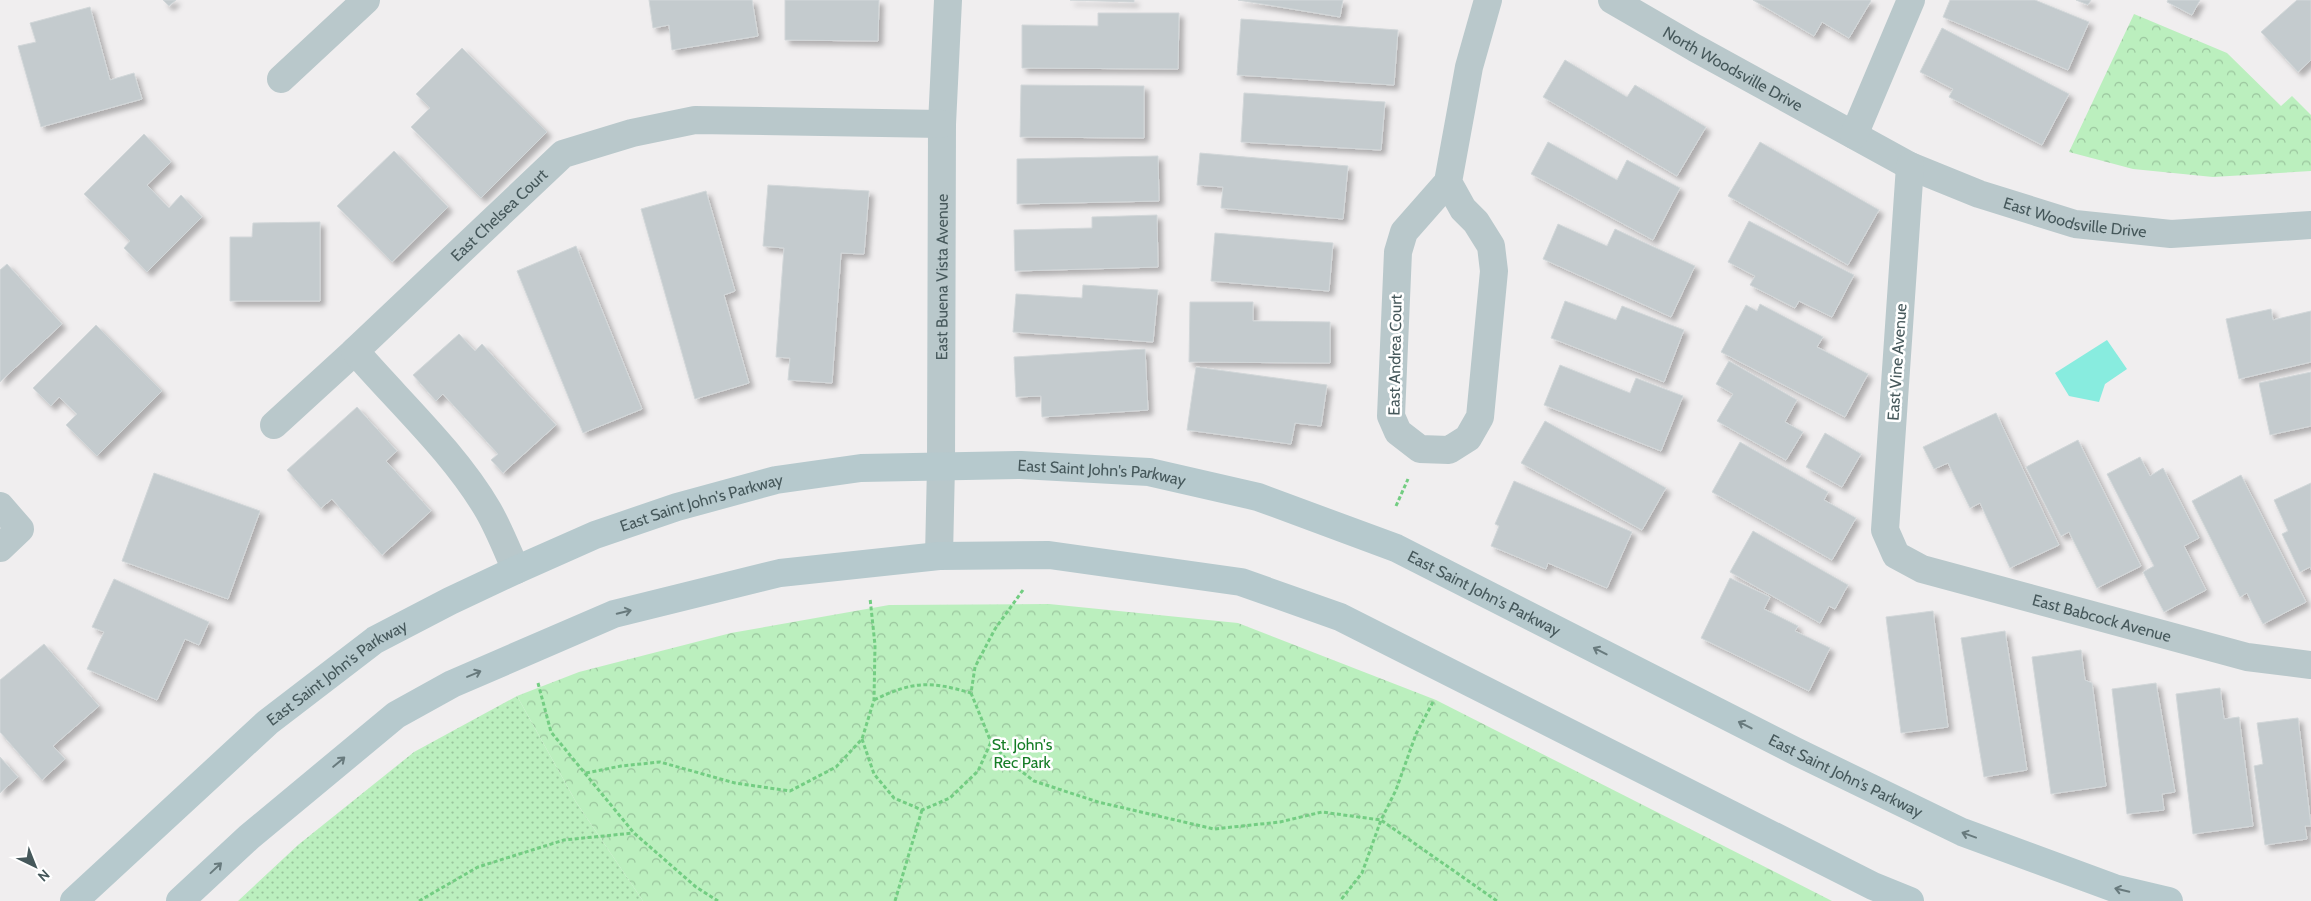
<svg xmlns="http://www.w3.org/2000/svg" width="2311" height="901" font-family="Cabin,sans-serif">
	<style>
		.grass { fill: url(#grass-dots) }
		.park { fill: url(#park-crowns) }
		.water { fill: #88ecdf }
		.building { fill: #c4cbce; stroke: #d2d7d9; filter: url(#shadow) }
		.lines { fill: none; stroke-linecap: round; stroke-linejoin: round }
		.path { stroke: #73cd82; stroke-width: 3; stroke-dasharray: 4 2.5; stroke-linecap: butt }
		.minor { stroke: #b9c8cb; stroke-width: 28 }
		.secondary { stroke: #b6c9cd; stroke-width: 28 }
		.oneway { stroke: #687a7d }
		.labels { text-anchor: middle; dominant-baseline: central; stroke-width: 5; stroke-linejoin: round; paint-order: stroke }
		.street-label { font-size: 16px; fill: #46585b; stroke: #fff }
		.park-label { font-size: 16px; fill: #167d27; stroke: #fff }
	</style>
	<defs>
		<pattern id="grass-dots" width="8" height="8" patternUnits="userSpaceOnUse" patternTransform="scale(1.25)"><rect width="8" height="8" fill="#bbefbe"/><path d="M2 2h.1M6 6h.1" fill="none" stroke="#9ac49d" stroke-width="1.8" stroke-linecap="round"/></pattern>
		<pattern id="park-crowns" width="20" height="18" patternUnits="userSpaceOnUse" patternTransform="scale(1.25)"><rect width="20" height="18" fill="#bbefbe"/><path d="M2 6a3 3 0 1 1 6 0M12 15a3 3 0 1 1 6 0" fill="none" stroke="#9ac49d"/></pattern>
		<filter id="shadow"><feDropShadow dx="4.5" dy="4.5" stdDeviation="2.5" flood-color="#0004"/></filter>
	</defs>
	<rect width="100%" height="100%" fill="#f0eeef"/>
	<!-- grass -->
	<polygon class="grass" points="517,696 576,802 643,901 238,901 298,845 414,752"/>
	<!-- park -->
	<g class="park">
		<polygon points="2134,14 2227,53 2281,106 2292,96 2311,115 2311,171 2213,177 2133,169 2069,152"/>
		<polygon points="1049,604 1238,623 1436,700 1832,901 643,901 576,802 517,696 579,672 731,633 889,605"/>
	</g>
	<!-- water -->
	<polygon class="water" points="2107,340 2127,369 2105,384 2099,402 2069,396 2055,373"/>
	<!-- building -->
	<g class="building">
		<polygon points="163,0 176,0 169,6"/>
		<polygon points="649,0 752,0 758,36 672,50 669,25 653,28"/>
		<polygon points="785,0 879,0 878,41 785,40"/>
		<polygon points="1070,0 1134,0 1134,2"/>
		<polygon points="1238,0 1343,0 1340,17"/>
		<polygon points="1753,0 1870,0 1871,1 1849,38 1822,22 1814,36"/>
		<polygon points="1950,0 2035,0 2089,22 2068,70 1943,17"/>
		<polygon points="2076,0 2091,0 2088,5"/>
		<polygon points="2168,0 2200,0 2192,15 2167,2"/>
		<polygon points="2297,0 2311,0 2311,60 2298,72 2261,32"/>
		<polygon points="90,7 110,80 134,73 142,99 41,127 18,46 36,42 30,23"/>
		<polygon points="1098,13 1179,13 1178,69 1022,68 1022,25 1098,26"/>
		<polygon points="1241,19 1398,30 1394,85 1237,75"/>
		<polygon points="1942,28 2069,94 2042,145 1949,97 1953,89 1920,72"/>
		<polygon points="462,48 547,132 481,198 411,127 430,108 416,94"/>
		<polygon points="1565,60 1627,97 1635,85 1706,127 1677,176 1543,97"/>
		<polygon points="1021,85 1144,86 1144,138 1020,137"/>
		<polygon points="1244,93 1385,102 1381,150 1241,142"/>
		<polygon points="144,134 171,162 147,185 169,208 181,195 202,217 147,272 124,248 130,241 84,194"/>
		<polygon points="1548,142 1617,180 1627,160 1680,188 1653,240 1531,174"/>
		<polygon points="1760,142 1879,210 1848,265 1728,196"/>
		<polygon points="394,151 448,207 392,262 337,206"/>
		<polygon points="1200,153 1348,166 1343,219 1221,208 1223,187 1197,185"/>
		<polygon points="1158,156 1159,201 1017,204 1017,159"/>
		<polygon points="768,185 869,191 864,254 841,253 832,383 788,380 790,358 776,357 784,248 763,246"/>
		<polygon points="706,191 735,291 724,295 749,383 695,399 641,209"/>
		<polygon points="1157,215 1158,267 1015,271 1014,230 1092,228 1092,217"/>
		<polygon points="1749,221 1854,275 1832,317 1799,301 1795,308 1750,285 1755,276 1728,262"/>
		<polygon points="320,222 320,301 230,301 230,237 252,237 253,223"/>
		<polygon points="1558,224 1607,246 1615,229 1695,266 1671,317 1543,259"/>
		<polygon points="1215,233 1333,243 1329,291 1211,281"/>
		<polygon points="576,246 642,409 583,433 517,271"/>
		<polygon points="7,264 62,324 0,382 0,270"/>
		<polygon points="1083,285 1158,290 1153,342 1013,332 1016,294 1082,298"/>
		<polygon points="1565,301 1616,320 1622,306 1684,330 1664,382 1551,338"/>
		<polygon points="1190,302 1253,302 1253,321 1330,322 1330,363 1189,362"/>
		<polygon points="1760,304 1823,337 1817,347 1868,374 1845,417 1721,352 1746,305 1757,311"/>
		<polygon points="2271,309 2273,320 2311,311 2311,362 2239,379 2226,319"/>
		<polygon points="96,325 162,391 97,456 66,425 77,414 59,397 51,406 33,388"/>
		<polygon points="459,334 475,351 482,344 556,425 503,473 491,460 498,454 443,394 436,401 413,375"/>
		<polygon points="1145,349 1148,410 1042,417 1041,396 1016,397 1014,357"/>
		<polygon points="1729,361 1797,400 1785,422 1803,432 1786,460 1717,421 1733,394 1716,384"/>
		<polygon points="1560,365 1630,393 1636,378 1683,396 1661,451 1544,405"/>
		<polygon points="1196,367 1327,385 1321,426 1295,423 1291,444 1187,430"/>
		<polygon points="2311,372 2311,426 2270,435 2259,383"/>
		<polygon points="357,407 397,451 386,461 431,511 382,555 332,499 321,508 287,470"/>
		<polygon points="1996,413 2059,545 2010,568 1980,503 1970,508 1948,463 1934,469 1923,447"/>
		<polygon points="1545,421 1666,488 1642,530 1521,463"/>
		<polygon points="1825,433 1861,454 1842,487 1806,467"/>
		<polygon points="2078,440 2141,566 2097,588 2069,532 2061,536 2026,467"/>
		<polygon points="1740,442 1828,492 1824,500 1856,518 1832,560 1712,492"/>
		<polygon points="2140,457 2150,476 2163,468 2199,538 2184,546 2206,590 2164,612 2143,572 2154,566 2107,474"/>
		<polygon points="154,473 260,511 228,599 122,561"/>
		<polygon points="2241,475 2306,602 2263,624 2247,593 2240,597 2192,501"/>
		<polygon points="1514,481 1632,532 1607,588 1548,563 1546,569 1491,546 1499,526 1495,524"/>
		<polygon points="2311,483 2311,570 2310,567 2300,572 2282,534 2288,531 2274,500"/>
		<polygon points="1753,531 1848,585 1835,609 1829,606 1820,623 1730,572"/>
		<polygon points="1730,578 1770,597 1764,609 1798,626 1795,631 1830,648 1809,691 1701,638"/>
		<polygon points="114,579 209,622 199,645 185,639 157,700 87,669 104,632 92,627"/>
		<polygon points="1933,611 1948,727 1901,733 1886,617"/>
		<polygon points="2005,631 2027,770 1984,777 1961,638"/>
		<polygon points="44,644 99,706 53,746 65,759 42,780 0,732 0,680"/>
		<polygon points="2081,650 2085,680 2092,683 2106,786 2051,794 2032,657"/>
		<polygon points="2156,683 2175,792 2162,794 2164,810 2127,814 2112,689"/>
		<polygon points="2220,688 2224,719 2239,717 2253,826 2193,834 2176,694"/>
		<polygon points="2298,718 2311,826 2305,826 2307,839 2265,845 2254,766 2263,764 2257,723"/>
		<polygon points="0,757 18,777 0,793"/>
	</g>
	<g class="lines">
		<!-- path -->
		<g class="path">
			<polyline points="1396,506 1408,479"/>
			<polyline points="1023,590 995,629 975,667 971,693 991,742 1008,761 1034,781 1098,802 1214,829 1280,822 1322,812 1381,820 1362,873 1340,901"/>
			<polyline points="538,683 551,732 634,833 696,887 718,901"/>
			<path d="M 874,700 C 913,681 930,681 971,693"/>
			<polyline points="1433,702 1416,734 1396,790 1381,820 1497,901"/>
			<polyline points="862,739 874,774 894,798 922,810 950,798 978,771 991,742"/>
			<polyline points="586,773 621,766 660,762 735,783 790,791 836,767 862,739 874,700 875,645 870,598"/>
			<polyline points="419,901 478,867 564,840 633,833"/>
			<polyline points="895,901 922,810"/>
		</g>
		<!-- minor -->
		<g class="minor">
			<path id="s1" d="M 1612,0 L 1695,48 L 1910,166 L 1979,194 L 2075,224 L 2171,234 L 2311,225"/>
			<polyline points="281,79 366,0"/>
			<polyline points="1854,135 1911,0"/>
			<path id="s2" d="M 1910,166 L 1885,530 L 1896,555 L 1922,569 L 2247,657 L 2311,665"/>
			<polyline points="1448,182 1463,209 1476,222 1491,246 1494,271 1480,417 1468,438 1449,450 1420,449 1398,432 1391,416 1398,252 1404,232 1448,182 1469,67 1488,0"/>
			<polyline points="274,425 355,351"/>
			<polyline points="0,506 20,529 0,548"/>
			<path id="s3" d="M 939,556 L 941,466 L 942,124 L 948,0"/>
			<path id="s4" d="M 516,570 C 507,550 499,529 488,510 C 454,452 399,402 355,351 L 563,154 L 632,133 L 695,120 L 942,124"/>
		</g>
		<!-- secondary -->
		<g class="secondary">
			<path id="s5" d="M 74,901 L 268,722 L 375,640 L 450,601 L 516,570 L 595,535 L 677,507 L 776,480 L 861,468 L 1021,465 L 1149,472 L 1258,497 L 1396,548 L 1797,752 L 1962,832 L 2114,888 L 2169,901"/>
			<polyline points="180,901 249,837 396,715 452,684 614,614 780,573 939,556 1049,555 1241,582 1340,617 1873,886 1910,901"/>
		</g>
	</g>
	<!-- one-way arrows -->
	<defs><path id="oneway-shaft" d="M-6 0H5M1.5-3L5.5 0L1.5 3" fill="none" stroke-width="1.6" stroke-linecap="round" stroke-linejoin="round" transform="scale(1.25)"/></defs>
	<g class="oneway">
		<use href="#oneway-shaft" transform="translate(624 612) rotate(-14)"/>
		<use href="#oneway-shaft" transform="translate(1600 651) rotate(-153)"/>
		<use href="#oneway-shaft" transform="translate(474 674) rotate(-23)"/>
		<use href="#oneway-shaft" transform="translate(1745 725) rotate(-153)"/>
		<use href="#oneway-shaft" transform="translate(339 762) rotate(-40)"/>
		<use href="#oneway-shaft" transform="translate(1969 835) rotate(-160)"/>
		<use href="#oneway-shaft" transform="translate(216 868) rotate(-43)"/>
		<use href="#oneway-shaft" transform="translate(2122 890) rotate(-167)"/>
	</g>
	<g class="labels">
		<!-- street labels -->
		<g class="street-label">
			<text stroke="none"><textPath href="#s1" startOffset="139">North Woodsville Drive</textPath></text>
			<text stroke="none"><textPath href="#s4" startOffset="472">East Chelsea Court</textPath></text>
			<text stroke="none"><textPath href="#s1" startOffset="515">East Woodsville Drive</textPath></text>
			<text stroke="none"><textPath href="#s3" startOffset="279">East Buena Vista Avenue</textPath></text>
			<text transform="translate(1395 355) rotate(-89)">East Andrea Court</text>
			<text transform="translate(1897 362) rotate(-86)">East Vine Avenue</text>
			<text stroke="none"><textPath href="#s5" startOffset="1159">East Saint John's Parkway</textPath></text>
			<text stroke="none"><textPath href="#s5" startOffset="754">East Saint John's Parkway</textPath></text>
			<text stroke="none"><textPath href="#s5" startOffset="1564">East Saint John's Parkway</textPath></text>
			<text stroke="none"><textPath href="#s2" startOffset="608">East Babcock Avenue</textPath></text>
			<text stroke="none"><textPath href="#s5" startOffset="349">East Saint John's Parkway</textPath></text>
			<text stroke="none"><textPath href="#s5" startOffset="1969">East Saint John's Parkway</textPath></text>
		</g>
		<!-- park labels -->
		<g class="park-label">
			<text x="1022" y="744">St. John's<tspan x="1022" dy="18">Rec Park</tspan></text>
		</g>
	</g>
	<!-- north arrow -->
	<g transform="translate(35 866) rotate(137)" stroke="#ffffff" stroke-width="4" paint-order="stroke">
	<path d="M0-4L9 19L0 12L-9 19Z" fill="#46585b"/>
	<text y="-8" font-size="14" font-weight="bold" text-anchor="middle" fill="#46585b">N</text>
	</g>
</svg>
